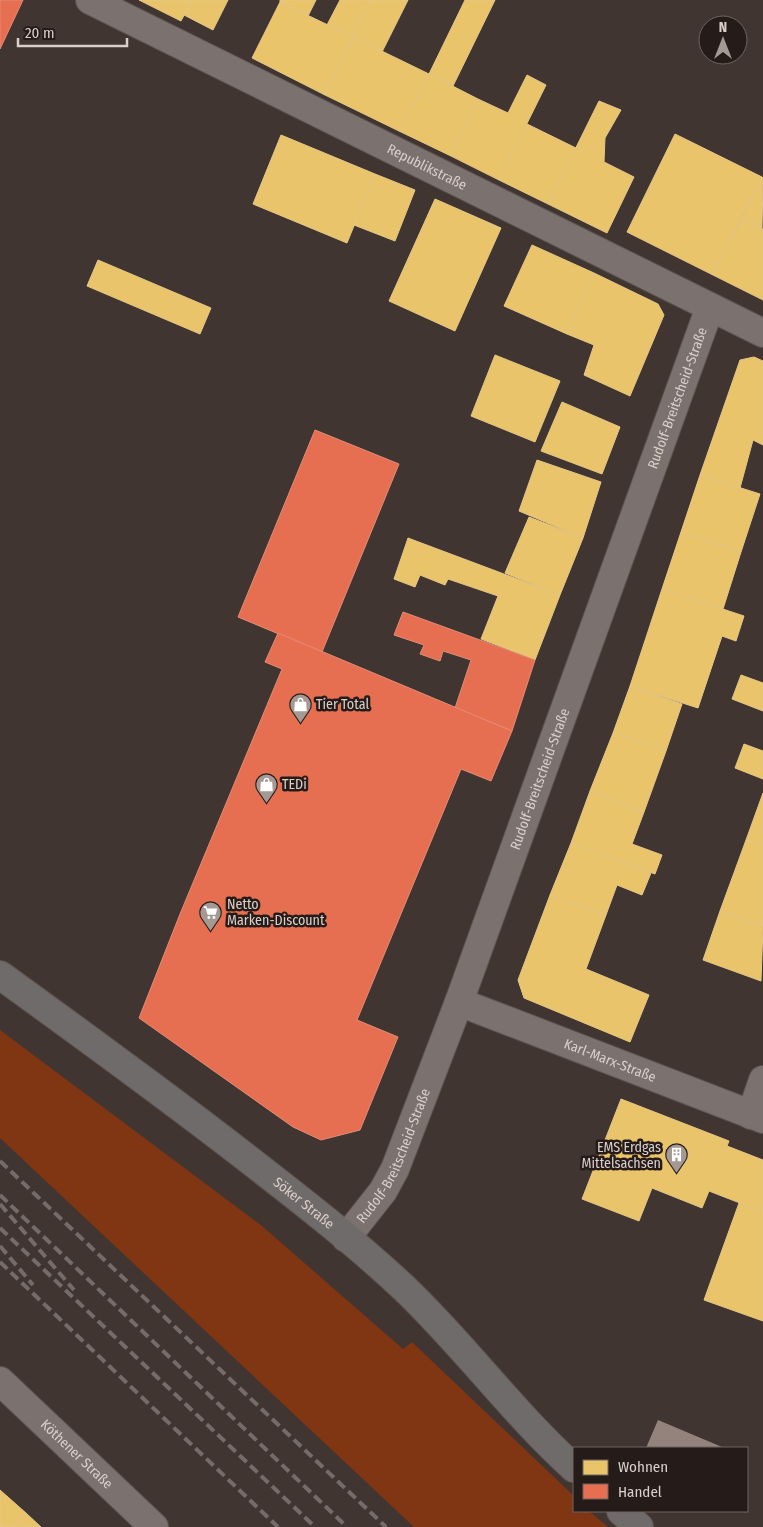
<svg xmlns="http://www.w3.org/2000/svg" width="763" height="1527" font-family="'Fira Sans Condensed',sans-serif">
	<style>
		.green { fill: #803513 }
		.homes { fill: #e9c46a; stroke: #e5c787 }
		.shops { fill: #e76f51; stroke: #e48c75 }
		.building { fill: #93837c }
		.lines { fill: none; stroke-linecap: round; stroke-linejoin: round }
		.street-casing { stroke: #5d534f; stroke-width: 30 }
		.secondary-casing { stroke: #5d534f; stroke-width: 30 }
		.street { stroke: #7b716e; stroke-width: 28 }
		.secondary { stroke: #706b6b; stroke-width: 28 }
		.rail { stroke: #756c69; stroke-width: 4; stroke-dasharray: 10 5; stroke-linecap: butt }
		.labels { text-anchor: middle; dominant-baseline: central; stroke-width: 5; stroke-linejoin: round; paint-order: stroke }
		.street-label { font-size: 14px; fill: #dccfca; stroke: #251c19 }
		.poi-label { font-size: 14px; fill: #dccfca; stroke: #251c19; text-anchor: start }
	</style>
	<rect width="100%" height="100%" fill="#403530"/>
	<!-- green -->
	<polygon class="green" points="0,1030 262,1226 403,1349 412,1342 574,1496 574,1511 589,1511 608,1527 414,1527 0,1138"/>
	<!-- homes -->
	<g class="homes">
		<polygon points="139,0 192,0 181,21"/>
		<polygon points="192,0 228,0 213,30 184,15"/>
		<polygon points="280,0 316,0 308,16 280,2"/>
		<polygon points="340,0 371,0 353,37 327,25"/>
		<polygon points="371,0 408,0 382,52 353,37"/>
		<polygon points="465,0 495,0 453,86 429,74"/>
		<polygon points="280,2 353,37 325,95 252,58"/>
		<polygon points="353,37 429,74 401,132 325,95"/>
		<polygon points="429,74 478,99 451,156 401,132"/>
		<polygon points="527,75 546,85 499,180 451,156 478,99 508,113"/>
		<polygon points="599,101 621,110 605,138 604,162 634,177 607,233 548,204"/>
		<polygon points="527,124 576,148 548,204 499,180"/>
		<polygon points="675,134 762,177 713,275 627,232"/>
		<polygon points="281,135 375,174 347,243 253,204"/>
		<polygon points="375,174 415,190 395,241 354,225"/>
		<polygon points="762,177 763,178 762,228 742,218"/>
		<polygon points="435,199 501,228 455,331 389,301"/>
		<polygon points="742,218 763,229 763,300 713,275"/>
		<polygon points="532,245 594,273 567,334 504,306"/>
		<polygon points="98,260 211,308 200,334 87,286"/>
		<polygon points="594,273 658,304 664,315 630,396 584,375 594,345 567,334"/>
		<polygon points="495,355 560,381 535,442 471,416"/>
		<polygon points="754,357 763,361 763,445 753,440 740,488 700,475 740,360"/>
		<polygon points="562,402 620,427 602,474 541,451"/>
		<polygon points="537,460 601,482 583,538 519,511"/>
		<polygon points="700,475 760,494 741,552 681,532"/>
		<polygon points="529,517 583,538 560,595 505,573"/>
		<polygon points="681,532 741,552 723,609 662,589"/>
		<polygon points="408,538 560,595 535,660 481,639 498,596 448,579 445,585 420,575 415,587 394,579"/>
		<polygon points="662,589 744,616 736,641 722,636 698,708 630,686"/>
		<polygon points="741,675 763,683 763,711 732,699"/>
		<polygon points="630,686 682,704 666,751 613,733"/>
		<polygon points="613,733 666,751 644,812 590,791"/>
		<polygon points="744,744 763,751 763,779 735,768"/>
		<polygon points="590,791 644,812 632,844 662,855 655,874 571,843"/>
		<polygon points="763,793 763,846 746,840"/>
		<polygon points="746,840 763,846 763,926 720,911"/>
		<polygon points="571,843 651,873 642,895 617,885 606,915 550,895"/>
		<polygon points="550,895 606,915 586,969 649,995 630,1042 524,998 518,980"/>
		<polygon points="720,911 763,926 761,981 703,960"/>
		<polygon points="621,1099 729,1141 727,1146 763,1160 763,1212 709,1191 702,1208 652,1188 639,1221 582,1199"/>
		<polygon points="739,1203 763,1212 763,1321 704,1300"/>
		<polygon points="0,1490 26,1513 14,1527 0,1527"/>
		<polygon points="26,1513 41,1527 14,1527"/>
	</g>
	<!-- shops -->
	<g class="shops">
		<polygon points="0,0 23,0 0,49"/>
		<polygon points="315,430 399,464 322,652 238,617"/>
		<polygon points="403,612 535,660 512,731 455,708 471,660 443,651 440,661 420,654 424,645 394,635"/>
		<polygon points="278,633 512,731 491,781 461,769 357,1020 398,1037 360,1130 321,1140 293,1127 139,1018 180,914 282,669 265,662"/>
	</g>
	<!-- building -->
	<polygon class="building" points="658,1420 722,1447 722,1448 646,1448"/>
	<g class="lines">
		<defs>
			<g id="street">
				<path id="s1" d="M 90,0 L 763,333"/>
				<path id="s2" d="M 459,1002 L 763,1119"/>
				<polyline points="751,1115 763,1080"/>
				<path id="s3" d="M 346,1238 L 383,1191 L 395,1169 L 459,1002 L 710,307"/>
				<path id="s4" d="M 0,1381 L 154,1527"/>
			</g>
			<g id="secondary">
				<path id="s5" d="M 0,975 C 83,1035 167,1096 248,1159 C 301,1200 355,1242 404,1288 C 464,1345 513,1413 574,1468"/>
				<polyline points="621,1511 639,1527"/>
			</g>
		</defs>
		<!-- street casing -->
		<use href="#street" class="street-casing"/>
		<!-- secondary casing -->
		<use href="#secondary" class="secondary-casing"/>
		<!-- street -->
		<use href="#street" class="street"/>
		<!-- secondary -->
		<use href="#secondary" class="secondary"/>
		<!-- rail -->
		<g class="rail">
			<polyline points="0,1161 386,1527"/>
			<polyline points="0,1195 347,1527"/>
			<polyline points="0,1204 74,1290"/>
			<polyline points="0,1228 315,1527"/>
			<polyline points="0,1246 33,1285"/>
			<polyline points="0,1262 278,1527"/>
		</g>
	</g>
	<!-- icons -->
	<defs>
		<symbol id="shop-pin" viewBox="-11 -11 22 30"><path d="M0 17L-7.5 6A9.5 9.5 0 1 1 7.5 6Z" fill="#a59994" stroke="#251c19"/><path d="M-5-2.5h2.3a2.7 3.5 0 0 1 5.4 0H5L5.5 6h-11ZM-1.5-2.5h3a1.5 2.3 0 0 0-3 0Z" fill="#fff"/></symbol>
		<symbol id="supermarket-pin" viewBox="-11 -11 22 30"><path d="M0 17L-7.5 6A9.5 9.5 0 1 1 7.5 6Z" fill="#a59994" stroke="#251c19"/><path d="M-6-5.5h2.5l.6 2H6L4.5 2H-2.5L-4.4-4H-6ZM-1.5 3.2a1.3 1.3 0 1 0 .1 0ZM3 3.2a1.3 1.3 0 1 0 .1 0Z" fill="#fff"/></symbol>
		<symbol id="building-pin" viewBox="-11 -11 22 30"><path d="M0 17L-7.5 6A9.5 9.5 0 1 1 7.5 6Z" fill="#a59994" stroke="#251c19"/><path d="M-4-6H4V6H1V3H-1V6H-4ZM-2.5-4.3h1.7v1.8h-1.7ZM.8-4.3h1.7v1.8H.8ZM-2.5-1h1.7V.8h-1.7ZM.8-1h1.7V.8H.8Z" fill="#fff"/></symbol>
	</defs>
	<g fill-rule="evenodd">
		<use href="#shop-pin" x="288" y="692" width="25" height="34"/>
		<use href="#shop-pin" x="254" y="772" width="25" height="34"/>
		<use href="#supermarket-pin" x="198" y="900" width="25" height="34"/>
		<use href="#building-pin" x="664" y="1142" width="25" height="34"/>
	</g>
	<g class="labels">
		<!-- street labels -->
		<g class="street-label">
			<text stroke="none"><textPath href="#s1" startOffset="376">Republikstraße</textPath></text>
			<text stroke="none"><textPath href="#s3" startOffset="906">Rudolf-Breitscheid-Straße</textPath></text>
			<text stroke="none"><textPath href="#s3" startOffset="501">Rudolf-Breitscheid-Straße</textPath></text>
			<text stroke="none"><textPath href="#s2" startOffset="162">Karl-Marx-Straße</textPath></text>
			<text stroke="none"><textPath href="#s3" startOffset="96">Rudolf-Breitscheid-Straße</textPath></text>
			<text stroke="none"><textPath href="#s5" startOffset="380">Söker Straße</textPath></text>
			<text stroke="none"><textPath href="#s4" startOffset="106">Köthener Straße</textPath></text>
		</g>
		<!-- poi labels -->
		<g class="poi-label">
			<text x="316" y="704">Tier Total</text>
			<text x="282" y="784">TEDi</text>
			<text x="227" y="904">Netto<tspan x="227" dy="16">Marken-Discount</tspan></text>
			<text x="661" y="1147" text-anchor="end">EMS Erdgas<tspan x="661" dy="16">Mittelsachsen</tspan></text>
		</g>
	</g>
	<!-- legend -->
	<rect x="573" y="1447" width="175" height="65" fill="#251c19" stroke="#6e6460"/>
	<rect x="583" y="1460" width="25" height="15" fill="#e9c46a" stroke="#6e6460"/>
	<text x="618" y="1472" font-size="15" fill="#dccfca">Wohnen</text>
	<rect x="583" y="1484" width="25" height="15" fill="#e76f51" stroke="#6e6460"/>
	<text x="618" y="1497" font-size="15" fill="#dccfca">Handel</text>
	<!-- north arrow -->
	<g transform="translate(723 40)"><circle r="24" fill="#251c19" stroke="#6e6460"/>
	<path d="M0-4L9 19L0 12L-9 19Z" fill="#a59994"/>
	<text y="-8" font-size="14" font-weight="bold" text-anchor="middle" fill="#dccfca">N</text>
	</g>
	<!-- scale -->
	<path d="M18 38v8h109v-8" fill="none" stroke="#dccfca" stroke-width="2.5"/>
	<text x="25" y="38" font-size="15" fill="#dccfca" stroke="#251c19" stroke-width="4" paint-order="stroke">20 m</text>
</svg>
